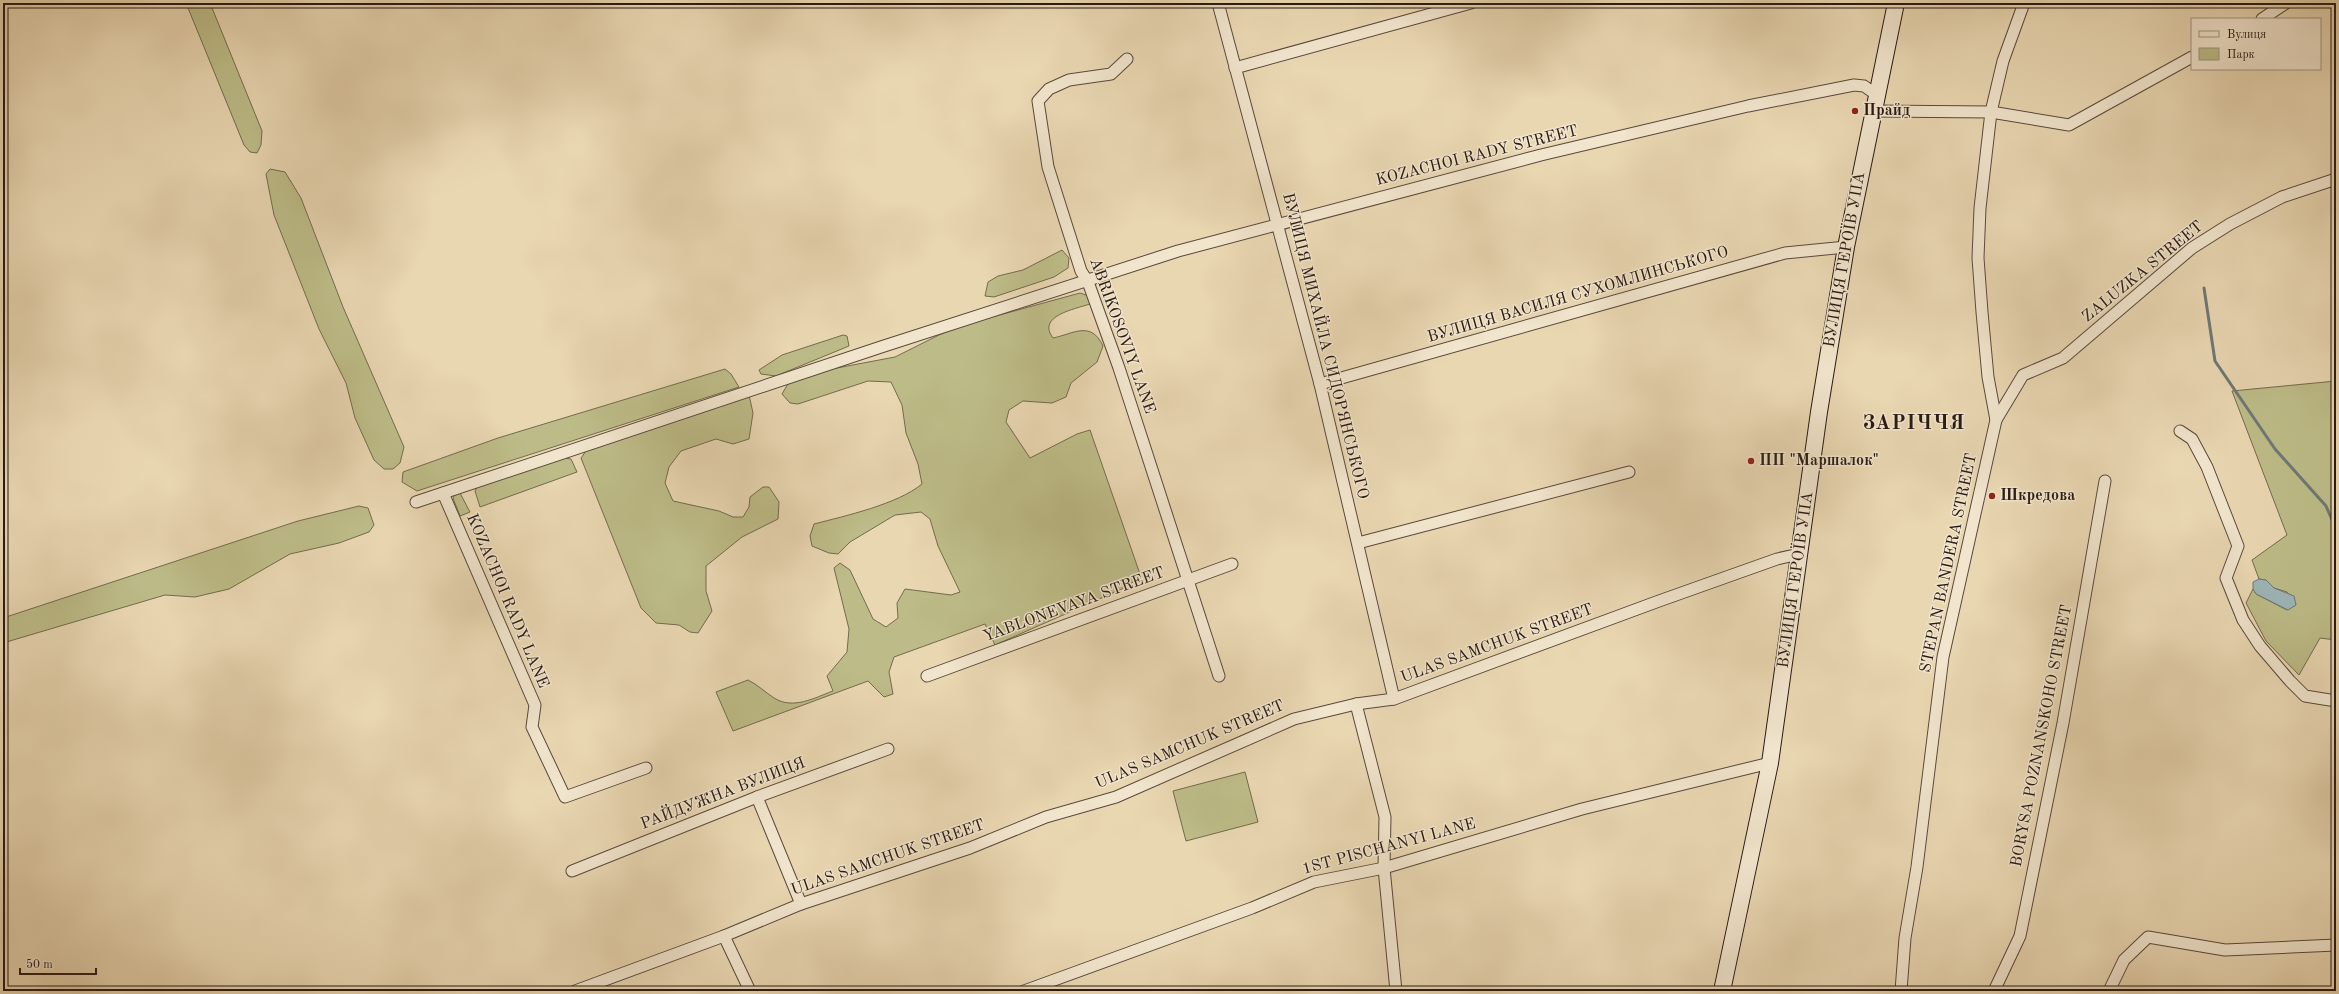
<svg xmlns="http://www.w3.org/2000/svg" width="2339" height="994" font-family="'Old Standard TT',serif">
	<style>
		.green { fill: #bdbc88; stroke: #736b4e }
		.water { fill: #9db6b8; stroke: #6f7876 }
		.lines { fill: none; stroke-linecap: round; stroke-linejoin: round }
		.stream { stroke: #6f7876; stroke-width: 3 }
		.street-casing { stroke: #59493c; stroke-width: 13 }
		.secondary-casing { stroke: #291a14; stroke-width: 18 }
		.street { stroke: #f1e5cd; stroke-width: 11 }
		.secondary { stroke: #f1e5cd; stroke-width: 16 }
		.poi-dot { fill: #8f2418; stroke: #f1e5cd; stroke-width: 1.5 }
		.labels { text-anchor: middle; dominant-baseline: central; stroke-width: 3; stroke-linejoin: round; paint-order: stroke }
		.poi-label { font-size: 16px; font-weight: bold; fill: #291a14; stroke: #f1e5cd; text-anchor: start }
		.street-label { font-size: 16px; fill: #291a14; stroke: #f1e5cd }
		.district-label { font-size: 20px; font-weight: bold; letter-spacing: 1px; fill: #291a14; stroke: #f1e5cd }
	</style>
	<rect width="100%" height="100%" fill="#e9d7b2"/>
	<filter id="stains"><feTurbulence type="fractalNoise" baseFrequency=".005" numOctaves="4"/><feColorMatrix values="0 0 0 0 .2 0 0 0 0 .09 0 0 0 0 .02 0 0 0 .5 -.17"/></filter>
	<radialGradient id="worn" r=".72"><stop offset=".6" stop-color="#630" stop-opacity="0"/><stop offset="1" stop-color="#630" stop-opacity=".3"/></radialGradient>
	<!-- green -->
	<g class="green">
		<polygon points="186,3 210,3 262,131 261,145 257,153 250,152 244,145"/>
		<polygon points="270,169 285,172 301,198 343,307 404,447 400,463 393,469 384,469 374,460 355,418 346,383 319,329 274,215 266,174"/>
		<polygon points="1062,250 1069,258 1068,268 1054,277 994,297 985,296 988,282 998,276 1023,270"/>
		<path d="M 1080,293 L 1089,296 L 1090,304 C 1075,309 1036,316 1053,338 C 1073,334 1091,320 1103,346 L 1097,362 L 1071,383 L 1066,397 L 1052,403 L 1023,401 L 1009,410 L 1006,422 L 1030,458 L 1077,434 L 1090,430 L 1141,577 L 1122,589 L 995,645 L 985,624 L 894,657 L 889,672 L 893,694 L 884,697 L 868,681 L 733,731 L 716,692 L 748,680 C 758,685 765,692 774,698 C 793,710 814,698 833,691 L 827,676 L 847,652 L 849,629 L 834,568 L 840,563 L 850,570 L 873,619 L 886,627 L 898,618 L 897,603 L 905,589 L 951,595 L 960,592 L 938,546 L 930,519 L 921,512 L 895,515 L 850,542 L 838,554 L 829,553 L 812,546 L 810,536 L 814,524 C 845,516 898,504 922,484 L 918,464 L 906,433 L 902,405 L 891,382 L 868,381 L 798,404 L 790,403 L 782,394 L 789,382 L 821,371 L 895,357 L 939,335 L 963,325 Z"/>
		<polygon points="843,335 847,336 849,346 776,376 761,374 759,370 782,355"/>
		<polygon points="725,369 731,374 739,387 417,491 402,482 403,472 498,438"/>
		<polygon points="2336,381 2336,640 2320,638 2299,675 2266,641 2246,603 2253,589 2256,594 2287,610 2296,604 2287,592 2274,588 2266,580 2259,579 2252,560 2287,535 2232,391"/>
		<polygon points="749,395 753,413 749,439 733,444 716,439 681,451 669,467 665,483 673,501 719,511 733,517 743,517 749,507 750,497 763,487 769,487 779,502 778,519 742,537 706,566 706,591 712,611 698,633 690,632 679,625 656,623 641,608 581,458 586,451"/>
		<polygon points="565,458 571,459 577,472 480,507 475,491 477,487"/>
		<polygon points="460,493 470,512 460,516 453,498 455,494"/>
		<polygon points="359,506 368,508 374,525 369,532 339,543 290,554 229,589 195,597 165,595 3,643 3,618 298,521"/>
		<polygon points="1245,772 1258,822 1186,841 1173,791"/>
	</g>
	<!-- water -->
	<polygon class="water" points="2259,579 2266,580 2274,588 2294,596 2296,605 2288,610 2256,594 2253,589 2253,582"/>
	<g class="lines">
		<!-- stream -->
		<polyline class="stream" points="2204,288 2215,361 2275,449 2326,506 2336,529"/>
		<defs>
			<g id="street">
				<polyline points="1218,3 1320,384 1394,699"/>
				<polyline points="2262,19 2286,3"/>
				<polyline points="1127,59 1111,74 1069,80 1049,89 1038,101 1048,167 1081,271 1088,282 1119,368 1219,676"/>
				<polyline points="1235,68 1471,3"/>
				<polyline points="1873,111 1991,112 2069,125 2192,57"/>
				<polyline points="1320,384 1785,253 1846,247"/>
				<polyline points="1996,420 2023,375 2063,358 2192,248 2230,224 2282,197 2336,179"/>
				<polyline points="2180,431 2192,439 2207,467 2238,546 2226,578 2243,620 2260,646 2290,681 2305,696 2336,701"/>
				<polyline points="443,493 535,705 532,727 565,797 646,768"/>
				<polyline points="416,502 881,347 1178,251 1541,155 1748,106 1854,85 1864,86 1877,95"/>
				<polyline points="1358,543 1629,472"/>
				<polyline points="927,676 1232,564"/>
				<polyline points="1356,704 1385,817 1384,868 1396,991"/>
				<polyline points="757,797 801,904"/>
				<polyline points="572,871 757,797 888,749"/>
				<polyline points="724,936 750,991"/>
				<polyline points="575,991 724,936 801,904 970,848 1046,817 1116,797 1294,719 1356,704 1394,699 1659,601 1777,559 1799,554"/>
				<polyline points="1024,991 1252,908 1314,882 1384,868 1582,809 1770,763"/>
				<polyline points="1901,991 1905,938 1917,867 1943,657 1996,420 1988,377 1982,312 1978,258 1980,208 1991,112 2003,61 2024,3"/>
				<polyline points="1994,991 2020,936 2063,723 2105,481"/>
				<polyline points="2109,991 2124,960 2148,937 2225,950 2336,945"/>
			</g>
			<polyline id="secondary" points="1722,991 1770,763 1819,412 1846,247 1896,3"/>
		</defs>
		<!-- street casing -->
		<use href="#street" class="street-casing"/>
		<!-- secondary casing -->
		<use href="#secondary" class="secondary-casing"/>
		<!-- street -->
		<use href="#street" class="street"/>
		<!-- secondary -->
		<use href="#secondary" class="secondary"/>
	</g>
	<!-- markers -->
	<g class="poi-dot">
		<circle cx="1855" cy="111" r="4"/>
		<circle cx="1751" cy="461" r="4"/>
		<circle cx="1992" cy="496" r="4"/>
	</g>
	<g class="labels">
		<!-- poi labels -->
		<g class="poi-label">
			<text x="1863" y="111">Прайд</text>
			<text x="1759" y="461">ПП "Маршалок"</text>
			<text x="2000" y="496">Шкредова</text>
		</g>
		<!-- street labels -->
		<g class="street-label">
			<text transform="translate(1477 156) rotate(-14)">KOZACHOI RADY STREET</text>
			<text transform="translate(1845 260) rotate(-80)">ВУЛИЦЯ ГЕРОЇВ УПА</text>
			<text transform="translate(2143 272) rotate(-39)">ZALUZKA STREET</text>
			<text transform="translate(1578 295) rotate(-16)">ВУЛИЦЯ ВАСИЛЯ СУХОМЛИНСЬКОГО</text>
			<text transform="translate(1122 336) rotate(70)">ABRIKOSOVIY LANE</text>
			<text transform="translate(1325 346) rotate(76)">ВУЛИЦЯ МИХАЙЛА СИДОРЯНСЬКОГО</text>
			<text transform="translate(1949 563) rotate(-78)">STEPAN BANDERA STREET</text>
			<text transform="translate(1796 580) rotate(-82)">ВУЛИЦЯ ГЕРОЇВ УПА</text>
			<text transform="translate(507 601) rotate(67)">KOZACHOI RADY LANE</text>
			<text transform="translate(1074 605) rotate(-20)">YABLONEVAYA STREET</text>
			<text transform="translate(1497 644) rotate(-20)">ULAS SAMCHUK STREET</text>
			<text transform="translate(2042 736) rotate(-79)">BORYSA POZNANSKOHO STREET</text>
			<text transform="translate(1190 745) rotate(-23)">ULAS SAMCHUK STREET</text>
			<text transform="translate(723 794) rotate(-21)">РАЙДУЖНА ВУЛИЦЯ</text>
			<text transform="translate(1389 847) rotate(-15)">1ST PISCHANYI LANE</text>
			<text transform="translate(888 858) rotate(-19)">ULAS SAMCHUK STREET</text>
		</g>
		<!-- district labels -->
		<g class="district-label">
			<text x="1914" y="424">ЗАРІЧЧЯ</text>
		</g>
	</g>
	<!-- margin -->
	<rect width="2339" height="994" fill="none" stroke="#e9d7b2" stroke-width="16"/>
	<rect x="4" y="4" width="2331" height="986" fill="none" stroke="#291a14" stroke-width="2"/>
	<rect x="8" y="8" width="2323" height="978" fill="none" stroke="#291a14"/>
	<!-- legend -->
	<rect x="2191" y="18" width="130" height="52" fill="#f1e5cd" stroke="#a19483"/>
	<rect x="2199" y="31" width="20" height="6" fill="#f1e5cd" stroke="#a19483"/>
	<text x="2227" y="38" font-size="12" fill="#291a14">Вулиця</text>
	<rect x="2199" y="48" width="20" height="12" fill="#bdbc88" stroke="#a19483"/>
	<text x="2227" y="58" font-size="12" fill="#291a14">Парк</text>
	<!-- scale -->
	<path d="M20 968v6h76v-6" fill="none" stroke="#291a14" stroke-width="2"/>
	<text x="26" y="968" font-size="12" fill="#291a14" stroke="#f1e5cd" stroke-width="3" paint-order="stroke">50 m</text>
	<rect width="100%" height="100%" filter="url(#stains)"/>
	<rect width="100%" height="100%" fill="url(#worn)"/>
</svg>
